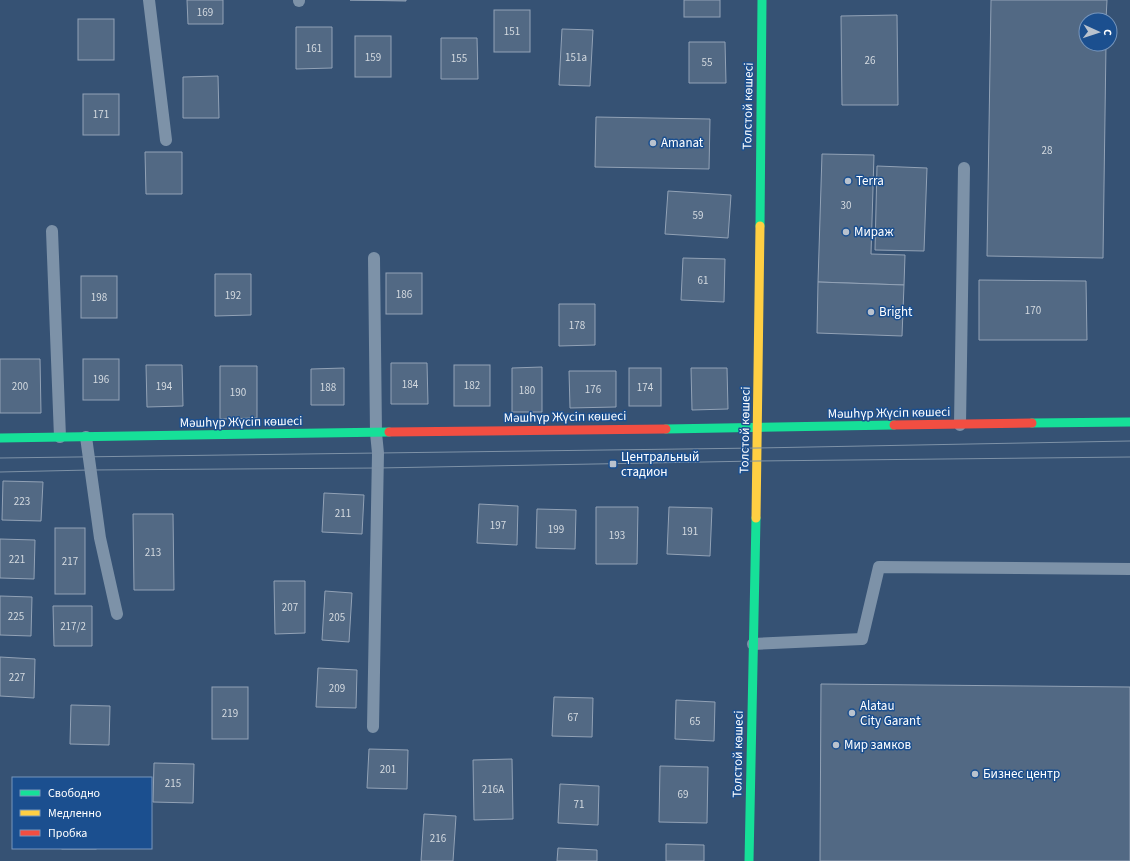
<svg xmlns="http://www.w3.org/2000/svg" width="1130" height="861" font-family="'Source Sans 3',sans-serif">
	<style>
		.building { fill: #526984; stroke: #92a2b6 }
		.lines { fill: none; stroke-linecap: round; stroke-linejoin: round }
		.lane { stroke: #7d92a8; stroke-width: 12 }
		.fast { stroke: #16e098; stroke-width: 9 }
		.slow { stroke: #ffcf43; stroke-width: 9 }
		.jam { stroke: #f24e42; stroke-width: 9 }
		.tram { stroke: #7e92a7; stroke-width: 1 }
		.poi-dot { fill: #b9c2ce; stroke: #1b4f8f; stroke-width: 1.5 }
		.labels { text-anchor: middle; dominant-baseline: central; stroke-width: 3; stroke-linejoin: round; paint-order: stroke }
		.number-label { font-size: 11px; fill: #d4dae0 }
		.street-label { font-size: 13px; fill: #fff; stroke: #1b4f8f }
		.poi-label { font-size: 13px; fill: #fff; stroke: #1b4f8f; text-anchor: start }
	</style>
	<rect width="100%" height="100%" fill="#365274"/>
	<!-- building -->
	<g class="building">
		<polygon points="187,0 223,0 223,24 188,24"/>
		<polygon points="350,0 406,0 406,1"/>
		<rect x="684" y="0" width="36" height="17"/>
		<polygon points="991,0 1107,0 1106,20 1086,20 1086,44 1106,44 1103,258 987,256"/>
		<rect x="494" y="10" width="36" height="42"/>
		<polygon points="897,15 898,105 842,105 841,16"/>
		<rect x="78" y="19" width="36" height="41"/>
		<polygon points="296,27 332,27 332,68 296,69"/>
		<polygon points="562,29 593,30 590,86 559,85"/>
		<rect x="355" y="36" width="36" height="41"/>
		<polygon points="441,38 477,38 478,79 441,79"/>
		<polygon points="689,42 725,42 726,83 689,83"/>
		<polygon points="218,76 219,118 183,118 183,77"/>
		<rect x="83" y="94" width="36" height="41"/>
		<polygon points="596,117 710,119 709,169 595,167"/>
		<polygon points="145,152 182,152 182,194 146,194"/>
		<polygon points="822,154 874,155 871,254 905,255 904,285 818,282"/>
		<polygon points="877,166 927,168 924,251 875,250"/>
		<polygon points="668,191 731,195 728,238 665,234"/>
		<polygon points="683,258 725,259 724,302 681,300"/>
		<rect x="386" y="273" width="36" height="41"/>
		<polygon points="215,274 251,274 251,315 215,316"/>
		<rect x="81" y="276" width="36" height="42"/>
		<polygon points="979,280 1086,281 1087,340 979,340"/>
		<polygon points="818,282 904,285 902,336 817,333"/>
		<polygon points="559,304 595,304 595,345 559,346"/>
		<polygon points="0,359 40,359 41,413 0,413"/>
		<rect x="83" y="359" width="36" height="41"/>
		<polygon points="391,363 427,363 428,404 391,404"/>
		<polygon points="146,365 182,365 183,406 147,407"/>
		<rect x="454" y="365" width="36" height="41"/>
		<polygon points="220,366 257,366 257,418 220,419"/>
		<polygon points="542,367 542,412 512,412 512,368"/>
		<polygon points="344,368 344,405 311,405 311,369"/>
		<rect x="629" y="368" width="32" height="38"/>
		<polygon points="691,368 727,368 728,409 692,410"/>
		<polygon points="569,371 616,371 616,407 570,408"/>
		<polygon points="3,481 43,482 41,521 2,520"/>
		<polygon points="324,493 364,495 362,534 322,532"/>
		<polygon points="479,504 518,506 517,545 477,543"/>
		<polygon points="596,507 638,507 637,564 596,564"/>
		<polygon points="669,507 712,508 710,556 667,554"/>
		<polygon points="537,509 576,510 575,549 536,548"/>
		<polygon points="133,514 173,514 174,590 134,590"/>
		<rect x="55" y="528" width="30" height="66"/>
		<polygon points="0,539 35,540 34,579 0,578"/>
		<polygon points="274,581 305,581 305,633 275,634"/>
		<polygon points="325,591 352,593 349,642 322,640"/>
		<polygon points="0,596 32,597 31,636 0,635"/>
		<polygon points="53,606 92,606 92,646 54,646"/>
		<polygon points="0,657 35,659 34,698 0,696"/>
		<polygon points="318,668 357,670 356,708 316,707"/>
		<polygon points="821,684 1130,687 1130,861 820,861"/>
		<rect x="212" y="687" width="36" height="52"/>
		<polygon points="554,697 593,698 592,737 552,736"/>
		<polygon points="676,700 715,702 714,741 675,739"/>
		<polygon points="71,705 110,706 109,745 70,744"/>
		<polygon points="369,749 408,750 407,789 367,788"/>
		<polygon points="512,759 513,819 474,820 473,760"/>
		<polygon points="154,763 194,764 193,803 153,802"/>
		<polygon points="660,766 708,767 707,823 659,822"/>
		<polygon points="560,784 599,786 598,825 558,823"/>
		<polygon points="424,814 456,816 453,861 421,861"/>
		<polygon points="666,844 704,845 704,861 666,861"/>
		<rect x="62" y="848" width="34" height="1"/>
		<polygon points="558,848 597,850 597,861 557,861"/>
	</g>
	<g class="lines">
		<!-- lane -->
		<g class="lane">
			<polyline points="149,0 166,140"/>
			<polyline points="299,1 299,0"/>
			<polyline points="52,231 60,437"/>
			<polyline points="960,425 964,168"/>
			<polyline points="86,437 100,538 117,614"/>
			<polyline points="753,644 862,639 879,567 1130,569"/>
			<polyline points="373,727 378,453 376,433 374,258"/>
		</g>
		<!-- fast -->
		<g class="fast">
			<polyline points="760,226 762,0"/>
			<polyline points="1032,423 1130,422"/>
			<polyline points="666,429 894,425"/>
			<polyline points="0,438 389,432"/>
			<polyline points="749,861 756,518"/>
		</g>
		<!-- slow -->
		<polyline class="slow" points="756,518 760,226"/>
		<!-- jam -->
		<g class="jam">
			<polyline points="894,425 1032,423"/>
			<polyline points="389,432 666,429"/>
		</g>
		<!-- tram -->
		<g class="tram">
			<polyline points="0,458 758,448 1130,441"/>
			<polyline points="0,472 90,470 378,468 757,461 1130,457"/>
		</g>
	</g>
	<!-- markers -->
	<g class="poi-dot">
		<circle cx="653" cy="143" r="4"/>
		<circle cx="848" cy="181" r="4"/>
		<circle cx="846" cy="232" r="4"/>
		<circle cx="871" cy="312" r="4"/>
		<rect x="609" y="460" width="8" height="8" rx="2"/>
		<circle cx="852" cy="713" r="4"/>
		<circle cx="836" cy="745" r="4"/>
		<circle cx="975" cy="774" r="4"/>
	</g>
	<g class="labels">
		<!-- number labels -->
		<g class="number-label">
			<text x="205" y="12">169</text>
			<text x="512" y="31">151</text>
			<text x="314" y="48">161</text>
			<text x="373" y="57">159</text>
			<text x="576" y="57">151а</text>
			<text x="459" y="58">155</text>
			<text x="870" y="60">26</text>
			<text x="707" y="62">55</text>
			<text x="101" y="114">171</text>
			<text x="1047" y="150">28</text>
			<text x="846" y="205">30</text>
			<text x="698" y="215">59</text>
			<text x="703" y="280">61</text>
			<text x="404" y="294">186</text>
			<text x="233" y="295">192</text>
			<text x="99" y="297">198</text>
			<text x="1033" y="310">170</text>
			<text x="577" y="325">178</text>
			<text x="101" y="379">196</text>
			<text x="410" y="384">184</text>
			<text x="472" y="385">182</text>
			<text x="20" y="386">200</text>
			<text x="164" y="386">194</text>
			<text x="328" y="387">188</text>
			<text x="645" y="387">174</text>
			<text x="593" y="389">176</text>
			<text x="527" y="390">180</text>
			<text x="238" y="392">190</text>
			<text x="22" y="501">223</text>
			<text x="343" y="513">211</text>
			<text x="498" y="525">197</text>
			<text x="556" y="529">199</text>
			<text x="690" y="531">191</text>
			<text x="617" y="535">193</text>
			<text x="153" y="552">213</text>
			<text x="17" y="559">221</text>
			<text x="70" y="561">217</text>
			<text x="290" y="607">207</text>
			<text x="16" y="616">225</text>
			<text x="337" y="617">205</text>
			<text x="73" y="626">217/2</text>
			<text x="17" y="677">227</text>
			<text x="337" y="688">209</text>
			<text x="230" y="713">219</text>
			<text x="573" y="717">67</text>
			<text x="695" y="721">65</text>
			<text x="388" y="769">201</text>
			<text x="173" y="783">215</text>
			<text x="493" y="789">216А</text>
			<text x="683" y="794">69</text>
			<text x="579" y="804">71</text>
			<text x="438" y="838">216</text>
		</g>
		<!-- street labels -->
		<g class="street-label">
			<text transform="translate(748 106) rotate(-89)">Толстой көшесі</text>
			<text transform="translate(889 413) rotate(-1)">Мәшһүр Жүсіп көшесі</text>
			<text transform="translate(565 417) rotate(-1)">Мәшһүр Жүсіп көшесі</text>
			<text transform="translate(241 422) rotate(-1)">Мәшһүр Жүсіп көшесі</text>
			<text transform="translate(745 430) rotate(-89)">Толстой көшесі</text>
			<text transform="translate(738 754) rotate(-89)">Толстой көшесі</text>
		</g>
		<!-- poi labels -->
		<g class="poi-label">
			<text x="661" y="143">Amanat</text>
			<text x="856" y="181">Terra</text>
			<text x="854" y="232">Мираж</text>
			<text x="879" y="312">Bright</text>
			<text x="621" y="457">Центральный<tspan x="621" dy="15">стадион</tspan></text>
			<text x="860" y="706">Alatau<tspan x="860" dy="15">City Garant</tspan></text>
			<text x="844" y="745">Мир замков</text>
			<text x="983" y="774">Бизнес центр</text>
		</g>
	</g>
	<!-- legend -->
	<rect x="12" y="777" width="140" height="72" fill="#1b4f8f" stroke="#7695bc"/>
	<rect x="20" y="790" width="20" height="6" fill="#16e098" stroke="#7695bc"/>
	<text x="48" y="797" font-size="12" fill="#ffffff">Свободно</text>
	<rect x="20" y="810" width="20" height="6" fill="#ffcf43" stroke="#7695bc"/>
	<text x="48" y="817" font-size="12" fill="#ffffff">Медленно</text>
	<rect x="20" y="830" width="20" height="6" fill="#f24e42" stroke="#7695bc"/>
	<text x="48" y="837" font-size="12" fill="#ffffff">Пробка</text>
	<!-- north arrow -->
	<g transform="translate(1098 32) rotate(93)"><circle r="19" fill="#1b4f8f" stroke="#7695bc"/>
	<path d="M0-3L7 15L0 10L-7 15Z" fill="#b9c2ce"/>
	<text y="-6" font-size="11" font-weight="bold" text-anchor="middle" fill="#ffffff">С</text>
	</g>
</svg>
